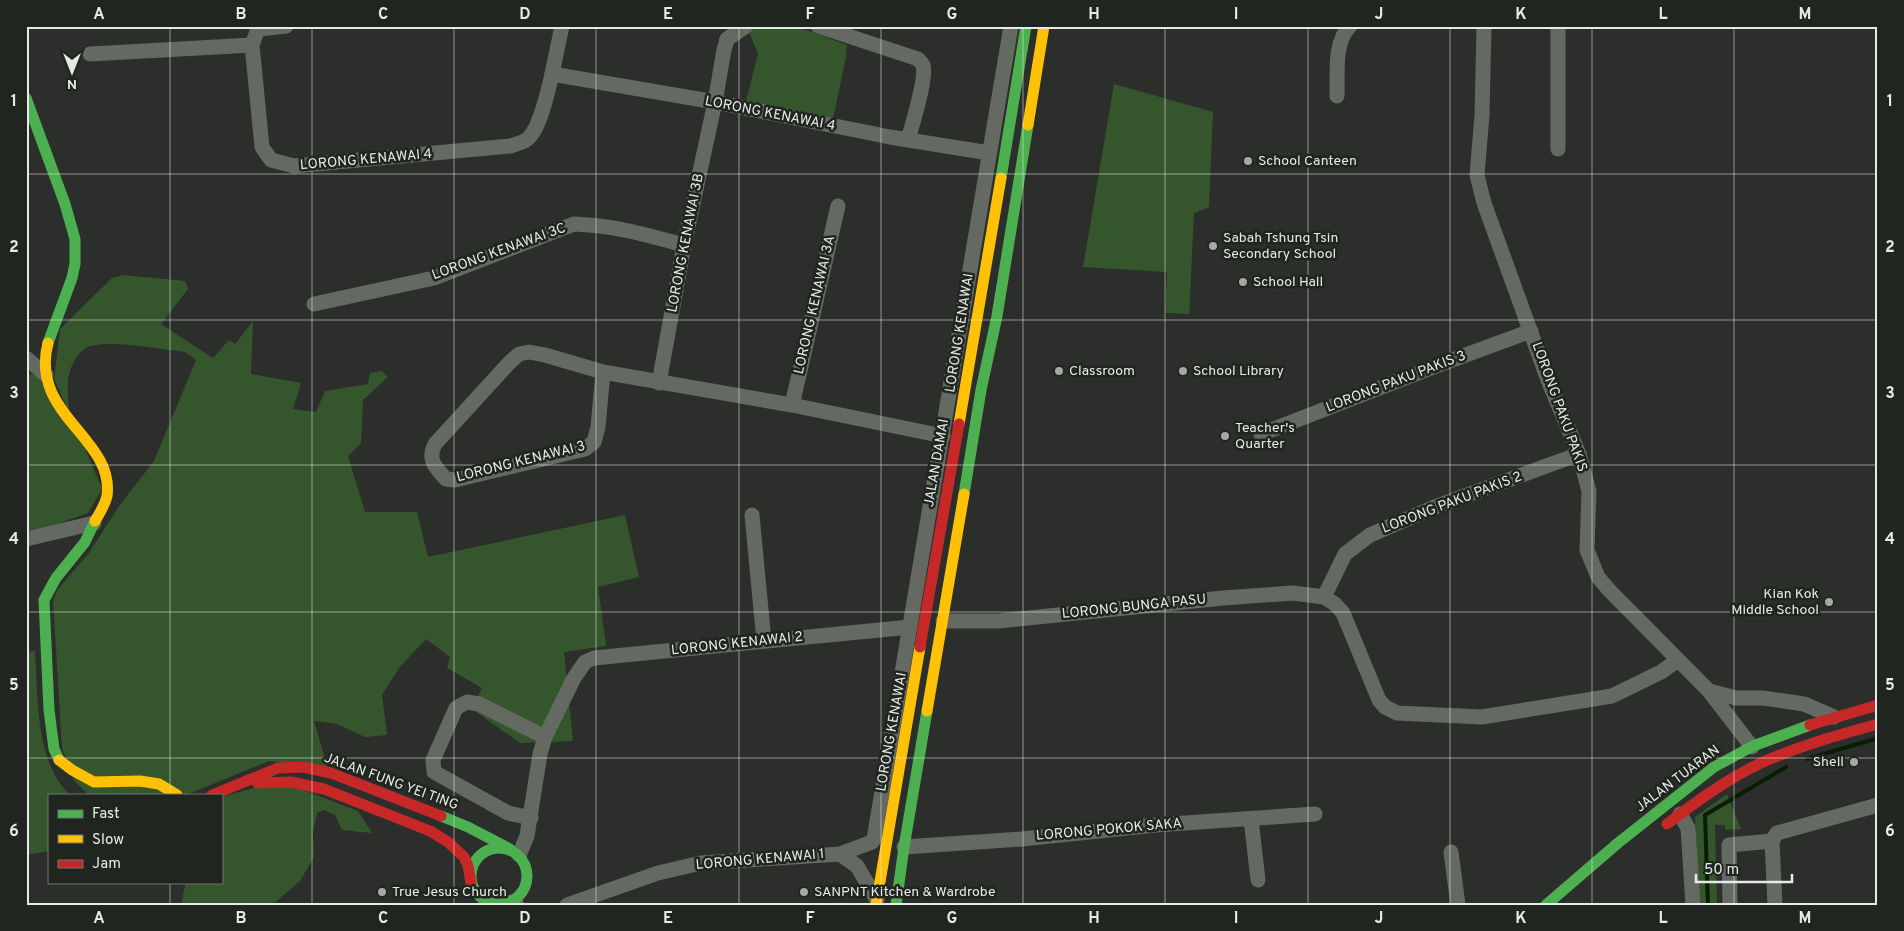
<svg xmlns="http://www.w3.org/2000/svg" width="1904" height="931" font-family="Overpass,sans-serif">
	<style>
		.green { fill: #35562d }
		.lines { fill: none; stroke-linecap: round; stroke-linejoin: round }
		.stream { stroke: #081e04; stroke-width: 4 }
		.street { stroke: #646a62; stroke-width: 15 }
		.fast { stroke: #4caf50; stroke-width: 11 }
		.slow { stroke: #ffc107; stroke-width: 11 }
		.jam { stroke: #c62828; stroke-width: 11 }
		.grid { fill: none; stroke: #e7eae6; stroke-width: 1; stroke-opacity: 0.55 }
		.poi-dot { fill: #a5a8a4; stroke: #20251f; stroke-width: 2 }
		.labels { text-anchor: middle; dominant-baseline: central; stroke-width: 5; stroke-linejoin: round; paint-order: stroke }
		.street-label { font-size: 14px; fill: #e7eae6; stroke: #20251f }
		.poi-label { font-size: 14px; fill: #e7eae6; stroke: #20251f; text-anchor: start }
		.neatline { fill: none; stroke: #e7eae6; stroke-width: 2 }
		.grid-label { font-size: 16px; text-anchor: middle; font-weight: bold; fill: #e7eae6 }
	</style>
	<rect width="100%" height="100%" fill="#2b2e2a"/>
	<!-- green -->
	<g class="green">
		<polygon points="760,26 796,26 847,45 846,57 833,119 746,101 758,54 749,32"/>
		<polygon points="1114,84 1213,112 1209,207 1194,213 1189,318 1189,314 1165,313 1167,272 1083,267"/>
		<path d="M 123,275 L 185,281 L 188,289 L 161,324 L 213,358 L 229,340 L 235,344 L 253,321 L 251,374 L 301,383 L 293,409 L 316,412 L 325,391 L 368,384 L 370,373 L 382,371 L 388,377 L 363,400 L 361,443 L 348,456 L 365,512 L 417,512 L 428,557 L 625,515 L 639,577 L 598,587 L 606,646 L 564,652 L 573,741 L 520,743 L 472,709 L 482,688 L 447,668 L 450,657 L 426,639 L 399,668 L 382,695 L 387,735 L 365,737 L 337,724 L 314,721 L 328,769 L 269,761 L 186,795 L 89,795 L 74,781 L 62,748 L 53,600 L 58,589 L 89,553 L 119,506 L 154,461 L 196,360 L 185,352 C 164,350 103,338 86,348 C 76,354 69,369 68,381 C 67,391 69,402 69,412 L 54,379 L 60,329 L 112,278 Z"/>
		<polygon points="26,374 37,375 85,448 102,489 88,513 54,525 26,531"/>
		<path d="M 35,651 C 38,696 35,762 70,795 L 49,795 L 49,851 L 26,855 L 26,652 Z"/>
		<polygon points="280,781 358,811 372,833 342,830 335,815 324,810 317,813 313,833 314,857 300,881 272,905 181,905 186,882 221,882 221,797"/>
		<polygon points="1727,794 1741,829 1725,830 1725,825 1715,825 1717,905 1699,905 1695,817"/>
	</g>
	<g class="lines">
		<!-- stream -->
		<g class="stream">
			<polyline points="1807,759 1878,738"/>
			<polyline points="1708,905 1705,815 1786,767"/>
		</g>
		<!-- street -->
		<g class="street">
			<path d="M 259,26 L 252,45 L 262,147 L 271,160 L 294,166 L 511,146 C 515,144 522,143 526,140 C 540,131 548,90 552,74 L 715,102 L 890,137 L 989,153"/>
			<path d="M 818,26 L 918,59 C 919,60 923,64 923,65 C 927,78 912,125 908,140"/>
			<polyline points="1484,26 1482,115 1477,175 1484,203 1518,297 1548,380 1579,454 1589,491 1587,550 1598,577 1609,590 1709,691 1752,747"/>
			<polyline points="259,29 286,26"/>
			<polyline points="90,54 252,45"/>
			<polyline points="552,74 562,26"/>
			<path d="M 1337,96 C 1338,74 1333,43 1350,26"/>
			<polyline points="1558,149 1558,26"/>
			<path d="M 314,304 L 434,278 L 574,224 C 612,225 647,235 684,245"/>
			<polyline points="26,358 46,375"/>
			<path d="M 603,372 L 598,427 L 594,442 L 585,449 L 455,480 L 446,479 C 435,467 427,460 435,444 L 509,363 L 519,354 L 529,352 L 545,355 L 603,372 L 792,405 L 943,436"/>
			<polyline points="659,383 684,245 715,102 724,50 727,39 746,26"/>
			<polyline points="792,405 838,206"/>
			<polyline points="1261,434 1436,366 1531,331"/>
			<polyline points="752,515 764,641"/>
			<polyline points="26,539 94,523"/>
			<polyline points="1324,597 1345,554 1370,535 1437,506 1579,454"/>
			<polyline points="943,621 999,621 1223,598 1293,593 1324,597 1335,604 1343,613 1379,700 1385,707 1397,713 1482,717 1612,696 1661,672 1678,660"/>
			<polyline points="1709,691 1736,698 1763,698 1804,704 1834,717"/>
			<polyline points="1680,814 1688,828 1693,905"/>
			<polyline points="531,818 508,813 434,772 433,760 456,708 467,702 479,704 545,737"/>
			<polyline points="1251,819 1258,880"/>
			<polyline points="904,847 1022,839 1156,825 1315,814"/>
			<polyline points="1451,852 1458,905"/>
			<polyline points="840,854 857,866 877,900"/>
			<polyline points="519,855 527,836 540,754 545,737 574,678 585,662 594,658 910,627"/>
			<polyline points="511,902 517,905"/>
			<polyline points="567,905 658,873 701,863 840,854 872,842 874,839 1011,26"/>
			<polyline points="1730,905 1729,845 1772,841"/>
			<polyline points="1775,905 1772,841 1777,833 1878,805"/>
		</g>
		<!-- fast -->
		<g class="fast">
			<polyline points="26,98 65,204 75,239 75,264 72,278 48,343"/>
			<polyline points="1001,178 1026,26"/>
			<polyline points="964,494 981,390 997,316 1028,125"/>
			<polyline points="59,760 54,749 49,710 44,600 56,578 85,542 95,521"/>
			<polyline points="441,816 468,827 510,849"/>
			<circle cx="499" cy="876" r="28"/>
			<polyline points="896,905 904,847 927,711"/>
			<polyline points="1546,905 1618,843 1714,767 1753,746 1810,725"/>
		</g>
		<!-- slow -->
		<g class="slow">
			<polyline points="1028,125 1044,26"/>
			<path d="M 48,343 C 29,415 115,438 107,496 C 105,505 100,513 95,521"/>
			<polyline points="959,424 1001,178"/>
			<polyline points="927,711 964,494"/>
			<polyline points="59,760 72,770 94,782 140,781 159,784 177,795"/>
			<polyline points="876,905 920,647"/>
		</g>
		<!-- jam -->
		<g class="jam">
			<polyline points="920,647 959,424"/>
			<polyline points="1810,725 1878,705"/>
			<polyline points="257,783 291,782 324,789 430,831 448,842 464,857 468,866 471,883"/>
			<polyline points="212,795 278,768 303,767 331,773 441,816"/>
			<path d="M 1667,824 C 1697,801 1727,779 1761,763 C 1799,746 1838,735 1878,724"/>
		</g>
	</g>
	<!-- grid -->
	<path class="grid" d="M 170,26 L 170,795M 312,26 L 312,905M 454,26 L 454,905M 596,26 L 596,905M 739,26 L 739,905M 881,26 L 881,905M 1023,26 L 1023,905M 1165,26 L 1165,905M 1308,26 L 1308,905M 1450,26 L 1450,905M 1592,26 L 1592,905M 1734,26 L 1734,905M 26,174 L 1878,174M 26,320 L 1878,320M 26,465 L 1878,465M 26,612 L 1878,612M 26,758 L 1878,758M 170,882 L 170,905"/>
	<!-- markers -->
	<g class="poi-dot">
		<circle cx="1248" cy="161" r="5"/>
		<circle cx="1213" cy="246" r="5"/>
		<circle cx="1243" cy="282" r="5"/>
		<circle cx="1059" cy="371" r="5"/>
		<circle cx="1183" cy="371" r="5"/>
		<circle cx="1225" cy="436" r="5"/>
		<circle cx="1829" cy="602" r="5"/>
		<circle cx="1854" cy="762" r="5"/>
		<circle cx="382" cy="892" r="5"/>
		<circle cx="804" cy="892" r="5"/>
	</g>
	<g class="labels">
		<!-- street labels -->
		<g class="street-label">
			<text transform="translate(770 114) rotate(11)">LORONG KENAWAI 4</text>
			<text transform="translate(366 160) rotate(-5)">LORONG KENAWAI 4</text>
			<text transform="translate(686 243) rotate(-79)">LORONG KENAWAI 3B</text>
			<text transform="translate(499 252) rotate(-20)">LORONG KENAWAI 3C</text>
			<text transform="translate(815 305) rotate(-77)">LORONG KENAWAI 3A</text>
			<text transform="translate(960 333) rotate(-81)">LORONG KENAWAI</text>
			<text transform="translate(1396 382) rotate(-21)">LORONG PAKU PAKIS 3</text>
			<text transform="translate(1559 407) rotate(70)">LORONG PAKU PAKIS</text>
			<text transform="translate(521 462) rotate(-14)">LORONG KENAWAI 3</text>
			<text transform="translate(937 463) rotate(-80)">JALAN DAMAI</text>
			<text transform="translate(1452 503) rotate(-21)">LORONG PAKU PAKIS 2</text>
			<text transform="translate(1134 607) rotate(-6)">LORONG BUNGA PASU</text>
			<text transform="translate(737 644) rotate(-6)">LORONG KENAWAI 2</text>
			<text transform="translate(892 732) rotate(-80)">LORONG KENAWAI</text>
			<text transform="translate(1678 779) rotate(-37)">JALAN TUARAN</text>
			<text transform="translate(391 782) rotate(20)">JALAN FUNG YEI TING</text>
			<text transform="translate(1109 830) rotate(-5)">LORONG POKOK SAKA</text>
			<text transform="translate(760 860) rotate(-5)">LORONG KENAWAI 1</text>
		</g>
		<!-- poi labels -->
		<g class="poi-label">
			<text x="1258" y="161">School Canteen</text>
			<text x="1223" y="238">Sabah Tshung Tsin<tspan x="1223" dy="16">Secondary School</tspan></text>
			<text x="1253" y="282">School Hall</text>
			<text x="1069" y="371">Classroom</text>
			<text x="1193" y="371">School Library</text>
			<text x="1235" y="428">Teacher's<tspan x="1235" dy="16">Quarter</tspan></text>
			<text x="1819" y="594" text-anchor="end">Kian Kok<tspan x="1819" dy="16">Middle School</tspan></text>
			<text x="1844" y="762" text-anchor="end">Shell</text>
			<text x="392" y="892">True Jesus Church</text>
			<text x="814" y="892">SANPNT Kitchen &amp; Wardrobe</text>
		</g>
	</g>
	<!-- border -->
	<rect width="1904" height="931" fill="none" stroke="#20251f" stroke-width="55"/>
	<!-- legend -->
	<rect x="48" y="794" width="175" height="90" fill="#20251f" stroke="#70746f"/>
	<rect x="58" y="810" width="25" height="8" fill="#4caf50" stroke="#70746f"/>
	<text x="92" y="818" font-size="15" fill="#e7eae6">Fast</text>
	<rect x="58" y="835" width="25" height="8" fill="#ffc107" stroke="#70746f"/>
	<text x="92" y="844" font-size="15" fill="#e7eae6">Slow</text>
	<rect x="58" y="860" width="25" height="8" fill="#c62828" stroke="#70746f"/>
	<text x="92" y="868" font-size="15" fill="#e7eae6">Jam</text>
	<!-- north arrow -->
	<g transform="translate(72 72) rotate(180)" stroke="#20251f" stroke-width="4" paint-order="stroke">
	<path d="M0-4L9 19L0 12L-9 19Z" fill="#e7eae6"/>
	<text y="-8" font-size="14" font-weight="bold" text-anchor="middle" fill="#e7eae6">N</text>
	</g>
	<!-- scale -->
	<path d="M1696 874v8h96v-8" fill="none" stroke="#e7eae6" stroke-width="2.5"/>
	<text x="1704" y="874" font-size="15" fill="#e7eae6" stroke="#20251f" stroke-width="4" paint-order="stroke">50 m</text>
	<rect x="28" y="28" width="1848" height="876" class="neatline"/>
	<g class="grid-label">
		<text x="99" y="19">A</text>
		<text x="241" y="19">B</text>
		<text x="383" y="19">C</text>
		<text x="525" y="19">D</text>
		<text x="668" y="19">E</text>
		<text x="810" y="19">F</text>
		<text x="952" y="19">G</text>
		<text x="1094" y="19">H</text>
		<text x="1236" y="19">I</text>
		<text x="1379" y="19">J</text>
		<text x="1521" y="19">K</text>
		<text x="1663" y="19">L</text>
		<text x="1805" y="19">M</text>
		<text x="14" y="106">1</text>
		<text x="1890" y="106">1</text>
		<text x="14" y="252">2</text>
		<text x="1890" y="252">2</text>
		<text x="14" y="398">3</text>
		<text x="1890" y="398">3</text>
		<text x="14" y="544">4</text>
		<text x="1890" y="544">4</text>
		<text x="14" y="690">5</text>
		<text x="1890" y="690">5</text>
		<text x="14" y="836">6</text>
		<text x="1890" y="836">6</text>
		<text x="99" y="923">A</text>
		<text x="241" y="923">B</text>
		<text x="383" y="923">C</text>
		<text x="525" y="923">D</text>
		<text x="668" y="923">E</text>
		<text x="810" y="923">F</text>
		<text x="952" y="923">G</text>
		<text x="1094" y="923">H</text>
		<text x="1236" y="923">I</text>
		<text x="1379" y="923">J</text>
		<text x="1521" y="923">K</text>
		<text x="1663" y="923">L</text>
		<text x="1805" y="923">M</text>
	</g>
</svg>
